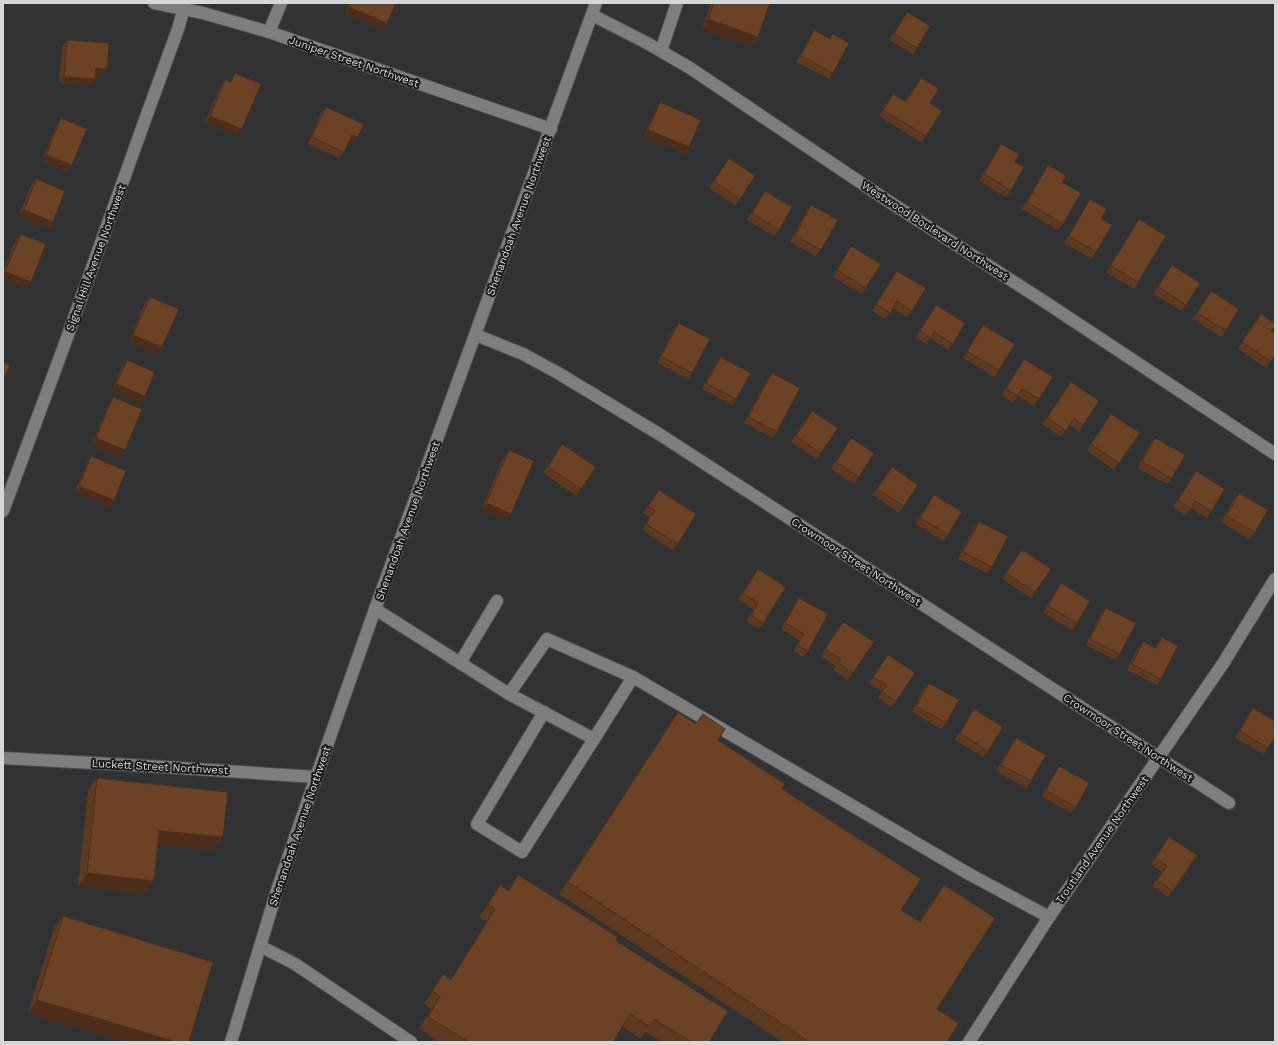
<svg xmlns="http://www.w3.org/2000/svg" width="1278" height="1045" font-family="'Work Sans',sans-serif">
	<style>
		.lines { fill: none; stroke-linecap: round; stroke-linejoin: round }
		.lane-casing { stroke: #4d5051; stroke-width: 14 }
		.street-casing { stroke: #4d5051; stroke-width: 14 }
		.secondary-casing { stroke: #4d5051; stroke-width: 14 }
		.lane { stroke: #7b7f80; stroke-width: 12 }
		.street { stroke: #7b7f80; stroke-width: 12 }
		.secondary { stroke: #7b7f80; stroke-width: 12 }
		.wall { fill: #5d3920 }
		.shaded-wall { fill: #4c2e1a }
		.building { fill: #6c4225; stroke: #4c2e1a }
		.labels { text-anchor: middle; dominant-baseline: central; stroke-width: 4; stroke-linejoin: round; paint-order: stroke }
		.street-label { font-size: 11px; fill: #d5d8d8; stroke: #191a1b }
	</style>
	<rect width="100%" height="100%" fill="#2f3334"/>
	<g class="lines">
		<defs>
			<g id="lane">
				<polyline points="661,51 677,3"/>
				<polyline points="375,609 509,694 594,739 633,677 969,874 1049,917"/>
				<polyline points="460,663 497,601"/>
				<polyline points="509,694 547,639 633,677"/>
				<polyline points="544,712 477,824 522,852 594,739"/>
				<polyline points="260,946 295,964 411,1042"/>
			</g>
			<g id="street">
				<polyline points="154,3 203,13 269,32 551,129"/>
				<polyline points="269,32 281,3"/>
				<polyline points="476,335 523,354 558,373 659,434 1229,803"/>
				<polyline points="3,511 64,346 146,117 178,29 184,8 184,3"/>
				<polyline points="3,758 165,767 316,777"/>
				<polyline points="969,1042 1049,917 1224,662 1275,579"/>
			</g>
			<g id="secondary">
				<polyline points="592,15 647,43 690,68 885,199 1042,300 1275,454"/>
				<polyline points="231,1042 278,887 316,777 375,609 596,3"/>
			</g>
		</defs>
		<!-- lane casing -->
		<use href="#lane" class="lane-casing"/>
		<!-- street casing -->
		<use href="#street" class="street-casing"/>
		<!-- secondary casing -->
		<use href="#secondary" class="secondary-casing"/>
		<!-- lane -->
		<use href="#lane" class="lane"/>
		<!-- street -->
		<use href="#street" class="street"/>
		<!-- secondary -->
		<use href="#secondary" class="secondary"/>
	</g>
	<!-- wall -->
	<g class="wall">
		<polygon points="349,3 396,3 387,23 383,30 345,14"/>
		<polygon points="711,3 770,3 758,37 751,46 702,29"/>
		<polygon points="907,12 917,48 913,54 889,40"/>
		<polygon points="814,30 830,39 833,34 833,73 829,79 796,62 810,37"/>
		<polygon points="67,40 102,76 95,75 95,79 90,85 59,83 62,47"/>
		<polygon points="235,73 237,136 205,122 221,86 225,80 230,82"/>
		<polygon points="921,78 930,103 926,136 922,143 879,116 893,94 905,101"/>
		<polygon points="660,102 689,147 685,154 644,136 656,109"/>
		<polygon points="326,107 358,137 353,144 349,142 344,152 339,158 308,144 321,113"/>
		<polygon points="61,118 72,165 67,172 42,161 57,124"/>
		<polygon points="1001,144 1015,162 1011,190 1006,197 979,181 997,151"/>
		<polygon points="729,158 755,176 735,205 709,188"/>
		<polygon points="1048,165 1062,182 1063,224 1058,230 1022,209 1044,171"/>
		<polygon points="36,179 53,222 49,228 19,216 31,185"/>
		<polygon points="765,191 779,230 774,236 747,220"/>
		<polygon points="1090,199 1101,219 1096,252 1092,259 1064,243 1086,206"/>
		<polygon points="811,205 821,250 816,256 790,242 806,212"/>
		<polygon points="1139,219 1138,282 1134,289 1106,272"/>
		<polygon points="21,234 26,289 3,279 3,272 16,240"/>
		<polygon points="851,246 866,288 862,294 833,277 847,253"/>
		<polygon points="1172,265 1186,305 1182,311 1153,294"/>
		<polygon points="897,271 912,311 907,317 893,308 885,319 872,311"/>
		<polygon points="1211,291 1226,330 1221,337 1193,319"/>
		<polygon points="150,297 158,354 129,342 145,303"/>
		<polygon points="936,305 953,344 948,350 930,339 926,344 916,337"/>
		<polygon points="1261,314 1271,331 1275,355 1266,368 1238,349"/>
		<polygon points="679,323 692,373 688,379 657,363 674,329"/>
		<polygon points="983,325 999,370 995,377 963,358"/>
		<polygon points="721,357 736,399 732,405 702,389 716,363"/>
		<polygon points="1024,359 1039,399 1034,406 1018,396 1013,403 1001,395"/>
		<polygon points="127,360 140,403 112,391 122,366"/>
		<polygon points="772,373 777,432 773,438 744,423 767,380"/>
		<polygon points="1071,382 1099,401 1079,431 1070,425 1061,437 1042,424"/>
		<polygon points="113,397 120,457 92,445 109,404"/>
		<polygon points="812,411 838,428 817,459 791,442"/>
		<polygon points="1111,414 1140,433 1114,470 1087,451"/>
		<polygon points="851,438 859,477 854,484 831,469"/>
		<polygon points="1155,438 1172,478 1167,484 1137,468 1150,445"/>
		<polygon points="562,444 596,467 577,496 543,473"/>
		<polygon points="509,450 507,520 481,510 504,457"/>
		<polygon points="91,456 114,500 110,507 75,492 87,463"/>
		<polygon points="892,467 918,485 899,513 873,495"/>
		<polygon points="1196,471 1211,511 1207,518 1191,508 1186,515 1173,507"/>
		<polygon points="659,490 678,544 673,550 642,530 650,517 643,513"/>
		<polygon points="1239,493 1255,532 1250,539 1221,522 1234,499"/>
		<polygon points="934,495 948,534 943,541 916,524"/>
		<polygon points="979,522 992,567 987,573 958,559 974,528"/>
		<polygon points="1022,550 1051,569 1031,598 1002,579"/>
		<polygon points="758,569 763,623 758,629 746,621 754,610 738,599"/>
		<polygon points="1061,583 1077,623 1072,630 1043,613"/>
		<polygon points="799,598 808,651 803,657 793,651 799,640 781,629 795,604"/>
		<polygon points="1106,608 1120,654 1116,660 1086,645 1101,614"/>
		<polygon points="838,629 853,673 849,680 833,670 836,666 821,656"/>
		<polygon points="1162,637 1161,679 1157,685 1127,670 1138,648 1143,642 1155,648"/>
		<polygon points="888,655 915,673 892,707 878,698 882,692 869,683"/>
		<polygon points="929,683 946,723 941,729 912,712 924,689"/>
		<polygon points="1253,708 1268,748 1264,754 1235,738 1248,715"/>
		<polygon points="974,709 988,751 983,757 955,740"/>
		<polygon points="678,712 718,740 782,789 901,910 919,922 944,885 937,1009 947,1042 783,1042 559,894"/>
		<polygon points="1016,738 1031,781 1027,788 996,771 1011,745"/>
		<polygon points="1059,766 1076,807 1071,813 1041,796 1055,773"/>
		<polygon points="97,778 214,850 158,844 145,893 78,886 88,790"/>
		<polygon points="1169,837 1197,855 1168,897 1152,886 1162,872 1151,864"/>
		<polygon points="518,875 616,941 709,1042 662,1042 645,1032 640,1038 622,1027 613,1042 440,1042 419,1029 432,1009 424,1004 434,987 443,974 451,979 487,922 479,917 491,898 500,885 508,890"/>
		<polygon points="63,916 189,1042 28,1013 54,928"/>
	</g>
	<!-- shaded-wall -->
	<g class="shaded-wall">
		<polygon points="349,7 387,23 383,30 345,14"/>
		<polygon points="708,19 758,37 751,46 702,29"/>
		<polygon points="96,68 107,69 102,76 91,75"/>
		<polygon points="64,77 95,79 90,85 59,83"/>
		<polygon points="210,116 242,129 237,136 205,122"/>
		<polygon points="648,130 689,147 685,154 644,136"/>
		<polygon points="352,135 358,137 353,144 347,141"/>
		<polygon points="46,155 72,165 67,172 42,161"/>
		<polygon points="24,210 53,222 49,228 19,216"/>
		<polygon points="5,271 31,282 26,289 3,279 3,274"/>
		<polygon points="133,335 162,347 158,354 129,342"/>
		<polygon points="116,384 145,396 140,403 112,391"/>
		<polygon points="96,438 125,450 120,457 92,445"/>
		<polygon points="79,486 114,500 110,507 75,492"/>
		<polygon points="486,503 511,514 507,520 481,510"/>
		<polygon points="159,831 223,837 214,850 150,843"/>
		<polygon points="87,873 154,881 145,893 78,886"/>
		<polygon points="37,1000 176,1042 126,1042 28,1013"/>
	</g>
	<!-- building -->
	<g class="building">
		<polygon points="351,3 396,3 387,23 349,7"/>
		<polygon points="714,3 770,3 758,37 708,19"/>
		<polygon points="907,12 930,26 917,48 894,34"/>
		<polygon points="814,30 830,39 833,34 849,43 833,73 801,56"/>
		<polygon points="67,40 109,43 107,69 96,68 95,79 64,77"/>
		<polygon points="235,73 261,84 242,129 210,116 225,80 231,82"/>
		<polygon points="921,78 939,89 930,103 942,111 926,136 883,110 893,94 906,102"/>
		<polygon points="660,102 701,120 689,147 648,130"/>
		<polygon points="326,107 364,124 358,137 352,135 344,152 312,137"/>
		<polygon points="61,118 87,129 72,165 46,155"/>
		<polygon points="1001,144 1019,154 1015,162 1024,167 1011,190 984,174"/>
		<polygon points="729,158 755,176 740,199 714,181"/>
		<polygon points="1048,165 1066,176 1062,182 1081,193 1063,224 1027,202"/>
		<polygon points="36,179 65,191 53,222 24,210"/>
		<polygon points="765,191 792,207 779,230 752,213"/>
		<polygon points="1090,199 1107,209 1101,219 1112,225 1096,252 1069,236"/>
		<polygon points="811,205 838,220 821,250 795,235"/>
		<polygon points="1139,219 1166,236 1138,282 1111,265"/>
		<polygon points="21,234 46,244 31,282 5,271"/>
		<polygon points="851,246 881,264 866,288 837,270"/>
		<polygon points="1172,265 1200,283 1186,305 1158,287"/>
		<polygon points="897,271 926,288 912,311 897,301 890,313 876,304"/>
		<polygon points="1211,291 1239,309 1226,330 1197,313"/>
		<polygon points="150,297 179,309 162,347 133,335"/>
		<polygon points="936,305 965,323 953,344 934,332 931,338 920,331"/>
		<polygon points="1261,314 1275,324 1275,326 1271,331 1275,333 1275,355 1271,361 1242,342"/>
		<polygon points="679,323 710,339 692,373 661,356"/>
		<polygon points="983,325 1015,344 999,370 967,351"/>
		<polygon points="721,357 751,373 736,399 706,383"/>
		<polygon points="1024,359 1053,377 1039,399 1022,389 1017,396 1006,389"/>
		<polygon points="127,360 155,372 145,396 116,384"/>
		<polygon points="3,362 10,365 3,381"/>
		<polygon points="772,373 800,388 777,432 748,417"/>
		<polygon points="1071,382 1099,401 1083,425 1074,418 1066,431 1047,418"/>
		<polygon points="113,397 142,409 125,450 96,438"/>
		<polygon points="812,411 838,428 821,453 796,436"/>
		<polygon points="1111,414 1140,433 1119,463 1091,444"/>
		<polygon points="851,438 874,453 859,477 836,462"/>
		<polygon points="1155,438 1185,455 1172,478 1142,462"/>
		<polygon points="562,444 596,467 581,489 548,467"/>
		<polygon points="509,450 534,461 511,514 486,503"/>
		<polygon points="91,456 126,471 114,500 79,486"/>
		<polygon points="892,467 918,485 904,506 877,489"/>
		<polygon points="1196,471 1225,489 1211,511 1195,501 1191,508 1178,500"/>
		<polygon points="659,490 696,514 678,544 646,524 655,510 648,507"/>
		<polygon points="1239,493 1268,510 1255,532 1226,516"/>
		<polygon points="934,495 962,512 948,534 920,518"/>
		<polygon points="979,522 1008,536 992,567 963,552"/>
		<polygon points="1022,550 1051,569 1035,592 1006,573"/>
		<polygon points="758,569 786,587 763,623 751,615 758,603 743,593"/>
		<polygon points="1061,583 1090,601 1077,623 1048,606"/>
		<polygon points="799,598 828,614 808,651 797,645 804,634 785,623"/>
		<polygon points="1106,608 1136,623 1120,654 1090,639"/>
		<polygon points="843,622 874,642 853,673 838,663 841,659 825,649"/>
		<polygon points="1162,637 1178,646 1161,679 1132,664 1143,642 1156,648"/>
		<polygon points="888,655 915,673 896,701 882,692 887,685 873,677"/>
		<polygon points="929,683 959,700 946,723 916,706"/>
		<polygon points="1253,708 1275,721 1275,737 1268,748 1240,731"/>
		<polygon points="974,709 1003,727 988,751 960,733"/>
		<polygon points="678,712 696,724 703,714 725,729 718,740 785,784 782,789 921,879 901,910 920,922 944,885 995,918 937,1009 959,1023 947,1042 810,1042 568,882"/>
		<polygon points="1016,738 1046,755 1031,781 1001,765"/>
		<polygon points="1059,766 1089,783 1076,807 1046,790"/>
		<polygon points="97,778 228,792 223,837 159,831 154,881 87,873"/>
		<polygon points="1169,837 1197,855 1173,891 1157,880 1167,866 1155,858"/>
		<polygon points="518,875 618,937 616,941 728,1011 709,1042 691,1042 654,1019 649,1026 630,1014 613,1042 469,1042 428,1017 440,996 432,991 443,974 451,980 495,909 488,905 500,885 509,891"/>
		<polygon points="63,916 213,962 189,1042 176,1042 37,1000"/>
	</g>
	<g class="labels">
		<!-- street labels -->
		<g class="street-label">
			<text transform="translate(354 62) rotate(19)">Juniper Street Northwest</text>
			<text transform="translate(519 216) rotate(-70)">Shenandoah Avenue Northwest</text>
			<text transform="translate(935 231) rotate(33)">Westwood Boulevard Northwest</text>
			<text transform="translate(96 258) rotate(-70)">Signal Hill Avenue Northwest</text>
			<text transform="translate(408 521) rotate(-70)">Shenandoah Avenue Northwest</text>
			<text transform="translate(856 562) rotate(33)">Crowmoor Street Northwest</text>
			<text transform="translate(1128 738) rotate(33)">Crowmoor Street Northwest</text>
			<text transform="translate(160 767) rotate(3)">Luckett Street Northwest</text>
			<text transform="translate(300 826) rotate(-71)">Shenandoah Avenue Northwest</text>
			<text transform="translate(1102 840) rotate(-55)">Troutland Avenue Northwest</text>
		</g>
	</g>
	<!-- border -->
	<rect width="1278" height="1045" fill="none" stroke="#d5d8d8" stroke-width="8"/>
</svg>
